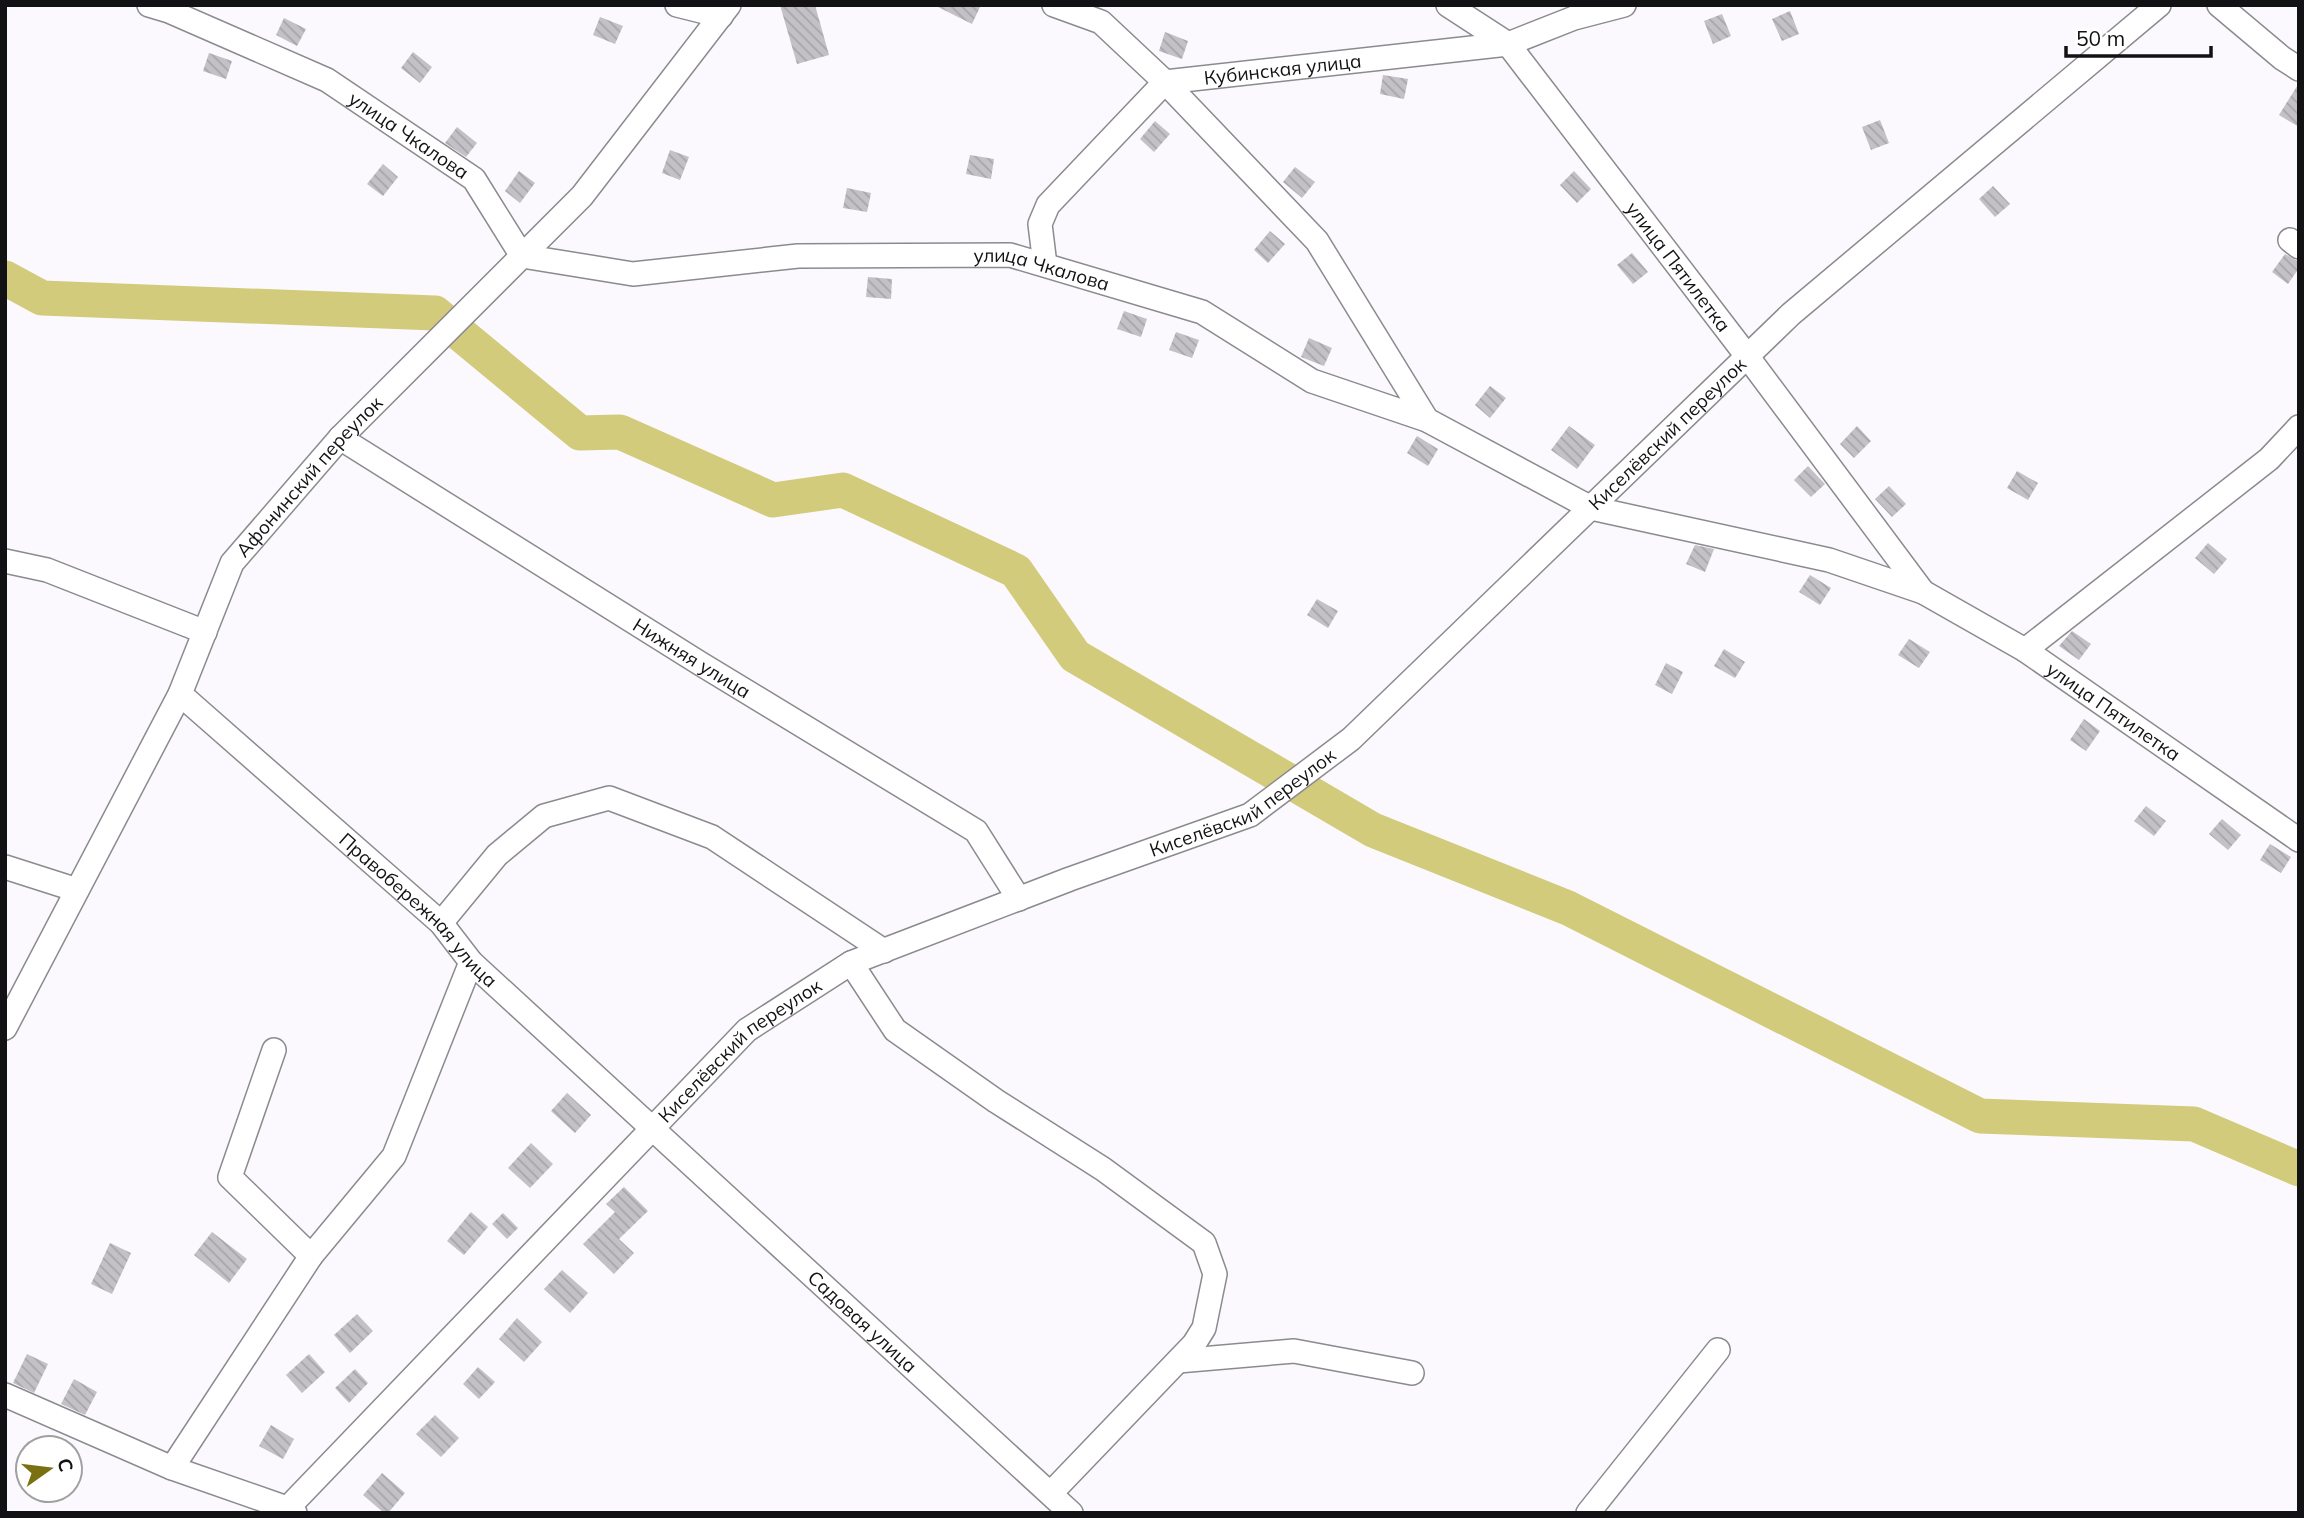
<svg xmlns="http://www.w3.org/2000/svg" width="2304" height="1518" font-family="Mulish,sans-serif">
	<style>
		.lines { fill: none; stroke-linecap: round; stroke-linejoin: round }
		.river { stroke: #d2cb7b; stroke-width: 35 }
		.building { fill: url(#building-back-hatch) }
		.minor-casing { stroke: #8b8a8f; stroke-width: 26 }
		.minor { stroke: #fff; stroke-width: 23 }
		.labels { text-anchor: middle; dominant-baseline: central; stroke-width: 6; stroke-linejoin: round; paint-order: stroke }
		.street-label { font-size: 19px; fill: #121113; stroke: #fff }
	</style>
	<defs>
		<pattern id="building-back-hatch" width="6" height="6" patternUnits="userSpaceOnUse" patternTransform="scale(1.75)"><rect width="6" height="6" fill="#c3c1c6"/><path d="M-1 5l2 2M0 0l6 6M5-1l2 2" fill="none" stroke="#a6a5a9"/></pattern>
	</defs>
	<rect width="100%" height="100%" fill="#fbf9fe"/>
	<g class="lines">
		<!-- river -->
		<polyline class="river" points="5,278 42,298 435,313 580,433 620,432 773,500 843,490 1016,571 1075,656 1373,830 1568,908 1980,1116 2194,1124 2299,1169"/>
	</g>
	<!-- building -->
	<g class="building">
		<polygon points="780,5 815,5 829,55 797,64"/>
		<polygon points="934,5 981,5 972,24"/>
		<polygon points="1790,11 1799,34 1782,41 1772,19"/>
		<polygon points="1722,14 1731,36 1713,44 1704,21"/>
		<polygon points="600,17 623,26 615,44 593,35"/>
		<polygon points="284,18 306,29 297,46 276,35"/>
		<polygon points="1165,32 1188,41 1182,59 1159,51"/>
		<polygon points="413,52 432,67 420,83 401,68"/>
		<polygon points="209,53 232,61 226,79 203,71"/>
		<polygon points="1383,75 1408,79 1404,99 1380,94"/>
		<polygon points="2299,83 2299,127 2279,115"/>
		<polygon points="1880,120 1889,143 1871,150 1862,127"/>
		<polygon points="1155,121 1170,134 1154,152 1140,139"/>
		<polygon points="457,127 477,143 466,157 445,143"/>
		<polygon points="670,150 689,157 680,180 662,173"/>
		<polygon points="970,155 994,159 991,179 966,174"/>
		<polygon points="383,164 398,177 383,196 367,184"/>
		<polygon points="1295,167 1315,182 1302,198 1283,182"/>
		<polygon points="519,171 535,183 520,203 505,191"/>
		<polygon points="1574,171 1591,189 1577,203 1560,185"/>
		<polygon points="1993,186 2010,204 1995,217 1979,199"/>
		<polygon points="847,188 871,193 867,212 843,208"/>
		<polygon points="1270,231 1285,244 1268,263 1254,250"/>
		<polygon points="1632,253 1648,272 1633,284 1617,265"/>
		<polygon points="2285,254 2299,262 2299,268 2288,284 2272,272"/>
		<polygon points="868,277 892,279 891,299 866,297"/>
		<polygon points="1124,311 1147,319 1141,337 1117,329"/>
		<polygon points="1176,332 1199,340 1192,358 1169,350"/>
		<polygon points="1309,338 1332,348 1324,366 1301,357"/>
		<polygon points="1490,386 1506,398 1490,418 1475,405"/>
		<polygon points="1569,426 1595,445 1577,469 1551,450"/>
		<polygon points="1857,426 1871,441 1854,458 1840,444"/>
		<polygon points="1417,436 1438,449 1428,466 1407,453"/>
		<polygon points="1808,466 1825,484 1811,497 1794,480"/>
		<polygon points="2017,471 2038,483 2028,500 2007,488"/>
		<polygon points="1889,486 1906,504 1892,517 1875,499"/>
		<polygon points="2208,543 2227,559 2214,574 2195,558"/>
		<polygon points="1695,545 1714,549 1705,572 1686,564"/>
		<polygon points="1810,575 1831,588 1820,605 1799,592"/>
		<polygon points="1317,599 1338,611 1328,628 1307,615"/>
		<polygon points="2072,631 2091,644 2079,660 2059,646"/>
		<polygon points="1909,639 1930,652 1919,668 1898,655"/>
		<polygon points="1724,649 1745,662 1735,678 1714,666"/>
		<polygon points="1666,663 1683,672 1672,694 1655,685"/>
		<polygon points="2084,719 2100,731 2086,751 2070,740"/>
		<polygon points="2146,806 2166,821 2154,836 2134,821"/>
		<polygon points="2222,819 2241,835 2228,850 2209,834"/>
		<polygon points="2270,844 2291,857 2281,873 2260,860"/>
		<polygon points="567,1093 591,1115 575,1133 551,1111"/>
		<polygon points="531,1143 553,1164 530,1188 508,1168"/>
		<polygon points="624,1187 648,1211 619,1239 634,1253 614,1274 583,1244 615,1212 606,1204"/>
		<polygon points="471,1212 488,1227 464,1255 447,1241"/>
		<polygon points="503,1213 518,1228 507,1239 492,1224"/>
		<polygon points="212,1232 247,1259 229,1283 194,1255"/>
		<polygon points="110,1243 131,1253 112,1294 91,1284"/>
		<polygon points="562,1270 588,1293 570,1313 544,1289"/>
		<polygon points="357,1314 373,1331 350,1353 334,1335"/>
		<polygon points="517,1318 542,1342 524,1362 499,1339"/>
		<polygon points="27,1354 48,1364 34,1393 13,1383"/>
		<polygon points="309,1354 325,1372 302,1393 286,1375"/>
		<polygon points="478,1367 495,1382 479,1399 463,1384"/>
		<polygon points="355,1369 368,1383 349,1403 335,1388"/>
		<polygon points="74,1379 97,1392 85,1415 61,1404"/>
		<polygon points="435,1415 459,1438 441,1457 416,1434"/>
		<polygon points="271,1425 294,1439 283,1459 259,1446"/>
		<polygon points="382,1473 405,1493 388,1513 384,1513 363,1495"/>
	</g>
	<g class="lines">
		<defs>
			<g id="minor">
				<path id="s1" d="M 149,5 L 169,11 L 327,80 L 474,179 L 522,256 L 633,274 L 798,256 L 1010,255 L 1202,312 L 1312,381 L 1427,420 L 1317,241 L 1165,82 L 1101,22 L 1054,5"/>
				<polyline points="677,5 721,16"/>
				<path id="s2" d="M 1448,5 L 1508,44 L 1747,356 L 1923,592"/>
				<polyline points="2219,5 2282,58 2299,69"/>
				<polyline points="2290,240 2299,247"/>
				<path id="s3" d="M 1045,265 L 1040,224 L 1048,205 L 1165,82 L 1508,44 L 1574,18 L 1624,5"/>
				<path id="s4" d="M 1427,420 L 1591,508 L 1829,560 L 1923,592 L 2025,650 L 2299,840"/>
				<path id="s5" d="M 340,438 L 701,664 L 976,831 L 1019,899"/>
				<polyline points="5,561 47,570 205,632"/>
				<polyline points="2025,650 2269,459 2299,427"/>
				<path id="s6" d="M 180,694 L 441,923 L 471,962 L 1071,1513"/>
				<polyline points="5,867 77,890"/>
				<polyline points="441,923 497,855 544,816 609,798 712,837 884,951"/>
				<polyline points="851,963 895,1030 996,1101 1103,1169 1204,1243 1215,1274 1204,1328 1194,1344 1051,1493"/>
				<path id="s7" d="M 5,1028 L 180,694 L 232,563 L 340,438 L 582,196 L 729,5"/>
				<polyline points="311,1256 394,1156 471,962"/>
				<polyline points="1178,1361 1294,1351 1412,1373"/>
				<polyline points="5,1395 172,1468 287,1508 295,1513"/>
				<polyline points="172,1468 311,1256 230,1177 274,1050"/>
				<path id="s8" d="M 283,1513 L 747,1030 L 851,963 L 1070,879 L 1250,815 L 1351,739 L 1791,314 L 2159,5"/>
				<polyline points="1588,1513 1718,1350"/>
			</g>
		</defs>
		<!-- minor casing -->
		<use href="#minor" class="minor-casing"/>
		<!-- minor -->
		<use href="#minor" class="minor"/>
	</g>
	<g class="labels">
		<!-- street labels -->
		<g class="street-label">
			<text stroke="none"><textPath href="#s3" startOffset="350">Кубинская улица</textPath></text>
			<text stroke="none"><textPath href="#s1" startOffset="292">улица Чкалова</textPath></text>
			<text stroke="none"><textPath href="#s2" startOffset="352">улица Пятилетка</textPath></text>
			<text stroke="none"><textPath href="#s1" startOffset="985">улица Чкалова</textPath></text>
			<text stroke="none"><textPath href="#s8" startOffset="1785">Киселёвский переулок</textPath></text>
			<text stroke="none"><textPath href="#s7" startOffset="634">Афонинский переулок</textPath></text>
			<text stroke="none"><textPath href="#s5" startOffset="415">Нижняя улица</textPath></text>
			<text stroke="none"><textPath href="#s4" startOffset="754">улица Пятилетка</textPath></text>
			<text stroke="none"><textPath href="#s8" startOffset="1218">Киселёвский переулок</textPath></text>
			<text stroke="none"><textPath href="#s6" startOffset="322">Правобережная улица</textPath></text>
			<text stroke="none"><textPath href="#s8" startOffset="651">Киселёвский переулок</textPath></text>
			<text stroke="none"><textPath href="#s6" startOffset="928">Садовая улица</textPath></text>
		</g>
	</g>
	<!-- border -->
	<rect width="2304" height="1518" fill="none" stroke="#121113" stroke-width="14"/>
	<!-- north arrow -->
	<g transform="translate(49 1469) rotate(76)"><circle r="33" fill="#ffffff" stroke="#a0a0a1" stroke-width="2"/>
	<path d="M0-5L12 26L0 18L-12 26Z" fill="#797111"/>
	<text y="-10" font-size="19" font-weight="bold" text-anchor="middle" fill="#121113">С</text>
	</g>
	<!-- scale -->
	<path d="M2066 46v10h145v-10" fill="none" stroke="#121113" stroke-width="3.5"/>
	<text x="2076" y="46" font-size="21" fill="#121113" stroke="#ffffff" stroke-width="5" paint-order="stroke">50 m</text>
</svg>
